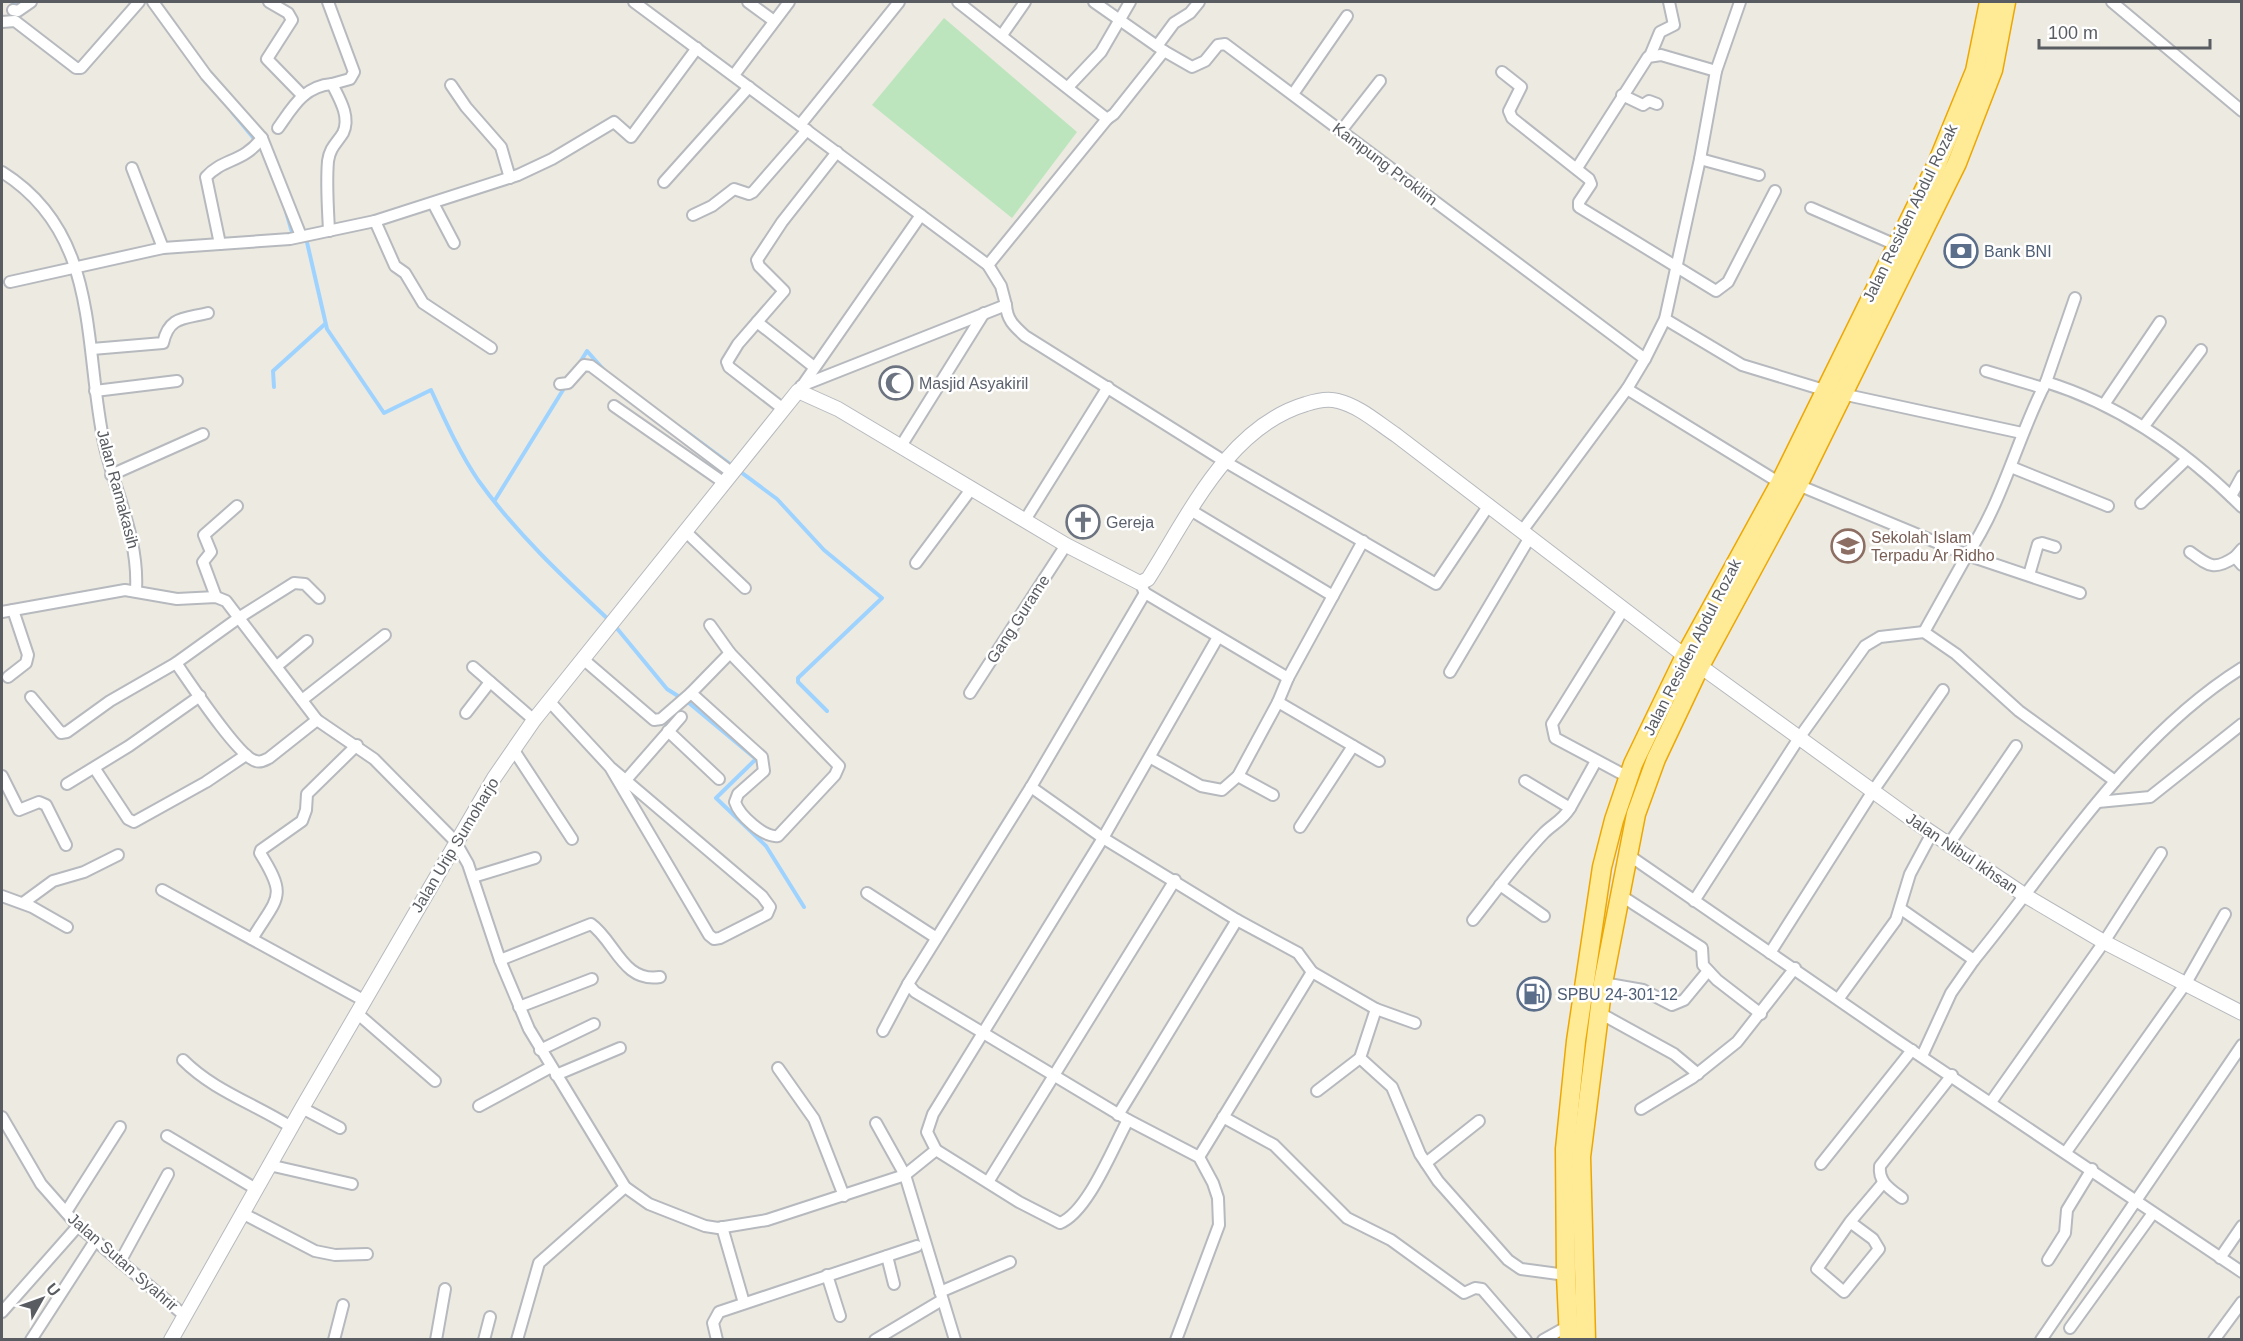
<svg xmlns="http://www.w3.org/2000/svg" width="2243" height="1341" font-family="Helvetica,sans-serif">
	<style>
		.green { fill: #bce5bd }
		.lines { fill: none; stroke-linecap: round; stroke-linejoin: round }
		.stream { stroke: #9fd3ff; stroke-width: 4 }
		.minor-casing { stroke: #b6b9be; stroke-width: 14 }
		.tertiary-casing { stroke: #b6b9be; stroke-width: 16 }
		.trunk-casing { stroke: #eea700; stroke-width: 21 }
		.minor { stroke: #fff; stroke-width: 10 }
		.tertiary { stroke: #fff; stroke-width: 14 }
		.trunk { stroke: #ffea95; stroke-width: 18 }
		.labels { text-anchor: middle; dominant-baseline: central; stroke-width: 5; stroke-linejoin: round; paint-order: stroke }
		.street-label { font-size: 16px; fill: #595d62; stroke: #fff }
		.service-label { font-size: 16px; fill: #4e5e75; stroke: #fff; text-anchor: start }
		.worship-label { font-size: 16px; fill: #5b616d; stroke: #fff; text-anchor: start }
		.education-label { font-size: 16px; fill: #785e54; stroke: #fff; text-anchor: start }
	</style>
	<rect width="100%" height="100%" fill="#edeae1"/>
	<!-- green -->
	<polygon class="green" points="944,18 1077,132 1012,218 872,105"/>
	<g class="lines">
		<!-- stream -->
		<g class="stream">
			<polyline points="12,2 16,4 20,2"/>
			<polyline points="232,112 256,141"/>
			<polyline points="285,208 293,236"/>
			<path d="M 306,238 L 327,329 L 384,413 L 431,390 C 445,420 459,452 478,480 C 515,532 563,577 610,621"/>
			<polyline points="579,364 587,351 604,370"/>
			<polyline points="274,387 273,371 325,324"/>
			<polyline points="684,430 777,499 824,550 882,598 798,678 798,682 827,711"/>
			<polyline points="495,500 563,390"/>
			<polyline points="615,626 667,689 689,703 756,759 716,798 766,846 804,907"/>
		</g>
		<defs>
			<g id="minor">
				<polyline points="153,2 206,75 262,138 301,236"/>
				<polyline points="269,2 288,13 292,20 267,59 303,96"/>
				<polyline points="328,2 354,72 350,79 332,84"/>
				<polyline points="634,2 988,265 1001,286 1006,305 801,386"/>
				<polyline points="748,2 774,21"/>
				<polyline points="958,2 1107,119 1114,114 1164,51"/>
				<polyline points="1094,2 1164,51 1192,67 1205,61 1218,45 1225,44 1645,359 1627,389"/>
				<polyline points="2112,2 2242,111"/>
				<polyline points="13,10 18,11 31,2"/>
				<polyline points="2,22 15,21 76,68 81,68 139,2"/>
				<polyline points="1002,35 1025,2"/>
				<polyline points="1157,46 1174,23 1190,13 1199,2"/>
				<polyline points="1650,56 1660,32 1674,25 1669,2"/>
				<polyline points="1502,72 1521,87 1509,111 1512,118 1589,179 1591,184 1579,202 1579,207 1716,291 1728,282 1775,191"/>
				<polyline points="734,75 789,2"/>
				<polyline points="451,85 466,107 501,147 510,178"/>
				<polyline points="1068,87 1101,52 1130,2"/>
				<polyline points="1293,94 1347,16"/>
				<polyline points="1622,95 1643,105 1649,101 1657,104"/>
				<polyline points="800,125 899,2"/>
				<path d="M 278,128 C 293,107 304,86 332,84 C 339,98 351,117 343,133 C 337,143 330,147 328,161 C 326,184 328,208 329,231"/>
				<polyline points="1341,131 1380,81"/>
				<polyline points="1700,159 1759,175"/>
				<polyline points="132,168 163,248"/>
				<polyline points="1577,168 1648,57 1661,55 1716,71"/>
				<path d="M 2,172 C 101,234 83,345 104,443 C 115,493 139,538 136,590"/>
				<polyline points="664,182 749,87"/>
				<polyline points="433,203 454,243"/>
				<polyline points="1811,208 1896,245"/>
				<polyline points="693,215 712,206 734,189 749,194 753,192 807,130"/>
				<polyline points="375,221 395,266 405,273 423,303 491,348"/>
				<path d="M 220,244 L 206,177 C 223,158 243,163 262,138"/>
				<polyline points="988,265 1107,119"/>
				<polyline points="10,282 163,248 290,239 375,221 518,175 552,159 614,122 631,137 697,48"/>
				<path d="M 1006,305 C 1007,320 1014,326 1025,336 L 1224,461 L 1436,584 L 1489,505"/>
				<polyline points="1665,319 1742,365 1824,390"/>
				<polyline points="757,322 814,367"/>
				<path d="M 92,349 L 163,343 C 169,316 184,319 208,313"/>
				<polyline points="1645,359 1665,319 1700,159 1716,71 1740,2"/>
				<polyline points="1986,371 2043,388"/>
				<polyline points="2046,382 2075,298"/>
				<polyline points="560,384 568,383 584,365 591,366 731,472"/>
				<polyline points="802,386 921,215"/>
				<polyline points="95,391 177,381"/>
				<polyline points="1842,394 2022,433"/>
				<polyline points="2105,403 2160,322"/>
				<polyline points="614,406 723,482"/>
				<polyline points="782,408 729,367 727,362 738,344 784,291 759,266 757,260 782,222 837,152"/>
				<polyline points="2144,426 2201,350"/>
				<polyline points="901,446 984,313"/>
				<polyline points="2011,467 2108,506"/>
				<polyline points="111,475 203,434"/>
				<path d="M 1798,485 L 1967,555 C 2003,502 2017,438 2046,382 C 2120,405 2187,452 2242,507"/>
				<polyline points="2231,496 2242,476"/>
				<polyline points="2141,503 2186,460"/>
				<polyline points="1192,511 1333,596"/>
				<polyline points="1025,520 1108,387"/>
				<polyline points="685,531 745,588"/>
				<polyline points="1522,531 1627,389 1780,483"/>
				<polyline points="2242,549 2235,557 2242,565"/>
				<path d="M 2190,552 C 2209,566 2214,571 2235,557"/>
				<polyline points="916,563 972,488"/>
				<polyline points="2029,575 2038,544 2042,543 2055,547"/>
				<polyline points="1143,589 1145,593 1288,678 1363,541"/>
				<polyline points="1145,593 1031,787 908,984 915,992 1128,1120 1199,1157 1213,1183 1218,1198 1219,1225 1176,1340"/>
				<polyline points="2080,593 1967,555 1924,632 1956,654 2019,711 2115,781"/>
				<polyline points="216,597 203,562 211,552 204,535 237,506"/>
				<polyline points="1623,610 1552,724 1555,738 1628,777"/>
				<polyline points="2,612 125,590 177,599 216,597 226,601 317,720 374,759 455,841 468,864 500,960 529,1029 625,1187 649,1204 705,1226 718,1228 767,1220 905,1175 936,1150 927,1132 933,1114 1103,838 1218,637"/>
				<polyline points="710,625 730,653"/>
				<path d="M 730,653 L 839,766 L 835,775 L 778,836 C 764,838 739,815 735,802 L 738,794 L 764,771 L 762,757 L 691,693 Z"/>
				<polyline points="583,659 654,720 661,719 691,693"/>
				<path d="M 176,663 C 188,680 239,758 256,761 C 261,763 265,760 269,758 L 317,720"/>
				<polyline points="277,666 307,641"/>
				<polyline points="473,667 534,720"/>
				<polyline points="1450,672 1530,537"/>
				<polyline points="8,677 26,663 28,655 13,610"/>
				<polyline points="1288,678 1278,702 1379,761"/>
				<polyline points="970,693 1066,545"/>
				<polyline points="31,697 61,733 67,732 110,701 176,663 240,617 294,583 305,584 319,598"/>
				<polyline points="302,700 385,635"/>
				<polyline points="549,701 610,767 762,896 770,907 767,914 720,938 714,939 709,935 610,767"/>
				<polyline points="466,713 490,682"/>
				<polyline points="668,731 719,779"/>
				<polyline points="513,749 572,839"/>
				<polyline points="1151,758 1201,786 1222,790 1238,776 1278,702"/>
				<polyline points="95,769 128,819 134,822 206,782 246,755"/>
				<polyline points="2,776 19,810 39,802 46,805 66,845"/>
				<polyline points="1238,776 1273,795"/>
				<polyline points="626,780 681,717"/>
				<polyline points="1525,781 1570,808 1596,761"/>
				<polyline points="67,784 129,746 200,696"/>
				<polyline points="1031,787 1103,838 1237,920 1298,953 1312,972 1376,1009 1415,1023"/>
				<polyline points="2098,802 2150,797 2242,724"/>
				<polyline points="1300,827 1353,746"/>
				<polyline points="1949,844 2016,746"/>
				<polyline points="1627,854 1895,1039 2242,1272"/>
				<polyline points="473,877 535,858"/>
				<polyline points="1500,885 1544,916"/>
				<polyline points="162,890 365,1001"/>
				<polyline points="867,893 935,937"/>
				<polyline points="1620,895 1702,948 1703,965 1717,980 1761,1014"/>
				<polyline points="2,896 32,907 67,927"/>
				<polyline points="1694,901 1799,738 1865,646 1880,637 1924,632"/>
				<polyline points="23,903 53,881 84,872 118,855"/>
				<polyline points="1901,909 1974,960 1951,993 1922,1056"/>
				<path d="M 1473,920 C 1496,891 1518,860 1544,833 C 1553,824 1563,820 1570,808"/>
				<path d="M 252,939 C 278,896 288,898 260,853 L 261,850 L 302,821 L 306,810 L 307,794 L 357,745"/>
				<polyline points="1770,953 1873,791 1943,690"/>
				<path d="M 500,960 L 591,924 C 615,941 623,983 660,977"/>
				<path d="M 1974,960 C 2056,860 2130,738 2242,668"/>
				<polyline points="1603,983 1643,990 1672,1005 1684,1000 1708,971"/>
				<polyline points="1839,998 1896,920 1910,874 1932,833"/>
				<polyline points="519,1007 592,979"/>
				<polyline points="1376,1009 1360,1058 1392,1087 1420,1154 1438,1181 1508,1260 1521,1269 1566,1275"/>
				<polyline points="1598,1012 1674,1054 1698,1074"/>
				<polyline points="358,1014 435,1081"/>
				<polyline points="883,1031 908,984"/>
				<polyline points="540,1050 594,1024"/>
				<path d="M 183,1060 C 214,1091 253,1103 291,1127"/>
				<polyline points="778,1068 814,1119 844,1196"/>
				<polyline points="556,1075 620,1048"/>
				<polyline points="1317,1091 1360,1058"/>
				<polyline points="1991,1102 2104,942 2161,853"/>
				<polyline points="479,1106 551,1067"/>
				<polyline points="302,1108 340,1128"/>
				<polyline points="1641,1109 1692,1078 1737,1042 1795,968"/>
				<polyline points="1118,1115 1237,920"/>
				<polyline points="2,1117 41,1184 78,1226 185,1316"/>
				<polyline points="1223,1117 1274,1145 1347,1218 1391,1240 1464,1293 1475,1288 1482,1289 1526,1340"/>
				<polyline points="876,1123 905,1175 955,1340"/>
				<polyline points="167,1136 256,1189"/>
				<path d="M 936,1150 L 1019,1202 L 1060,1223 C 1088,1212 1113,1147 1128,1120"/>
				<polyline points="2066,1152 2186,983 2225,914"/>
				<polyline points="1199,1157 1312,972"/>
				<polyline points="1426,1163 1479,1121"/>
				<polyline points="1821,1164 1912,1050"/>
				<polyline points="269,1165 352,1184"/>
				<polyline points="988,1182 1175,880"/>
				<path d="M 1902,1198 C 1890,1189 1878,1182 1880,1166 L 1952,1075"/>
				<polyline points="66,1212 120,1127"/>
				<polyline points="242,1213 315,1251 335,1255 367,1254"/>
				<polyline points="1850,1222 1817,1269 1844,1292 1879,1249 1873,1239 1850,1222 1883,1183"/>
				<polyline points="722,1227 744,1303"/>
				<polyline points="887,1256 894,1284"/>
				<polyline points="2220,1258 2242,1226"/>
				<polyline points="2048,1260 2065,1233 2067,1210 2092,1169"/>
				<polyline points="120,1262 168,1174"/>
				<polyline points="827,1275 840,1316"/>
				<polyline points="940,1292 1010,1262"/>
				<polyline points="2,1312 78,1226"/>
				<polyline points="2070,1328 2153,1213"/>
				<polyline points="31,1340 95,1241"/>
				<polyline points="334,1340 343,1305"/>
				<polyline points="436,1340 445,1289"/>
				<polyline points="484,1340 490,1317"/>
				<polyline points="517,1340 539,1263 625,1187"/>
				<polyline points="717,1340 713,1323 719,1312 917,1246"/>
				<polyline points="875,1340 942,1300"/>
				<polyline points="1543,1340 1568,1326"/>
				<polyline points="2041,1340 2242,1045"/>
				<polyline points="2214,1340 2242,1302"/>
			</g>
			<g id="tertiary">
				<polyline points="1700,666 1917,823 2026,896 2104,942 2242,1013"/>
				<path d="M 171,1340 L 302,1108 L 494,778 L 534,720 L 798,391 L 838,409 L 1066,545 L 1140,583 L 1148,579 C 1189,515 1228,427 1306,404 C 1315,401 1328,398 1338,401 C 1359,406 1378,423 1396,435 L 1685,656"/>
			</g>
			<g id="trunk">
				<polyline points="1569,1340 1566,1275 1565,1149 1576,1041 1602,867 1614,820 1633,764 1685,656 1780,483 1936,166 1975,71 1989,2"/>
				<polyline points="1586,1340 1581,1157 1603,983 1636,814 1656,759 1700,666 1798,485 1957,163 1993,70 2006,2"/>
			</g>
		</defs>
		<!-- minor casing -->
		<use href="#minor" class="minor-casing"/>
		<!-- tertiary casing -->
		<use href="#tertiary" class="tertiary-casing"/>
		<!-- trunk casing -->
		<use href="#trunk" class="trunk-casing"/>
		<!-- minor -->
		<use href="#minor" class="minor"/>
		<!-- tertiary -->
		<use href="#tertiary" class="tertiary"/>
		<!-- trunk -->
		<use href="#trunk" class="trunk"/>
	</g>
	<!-- icons -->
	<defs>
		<symbol id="bank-ring" viewBox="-11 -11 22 22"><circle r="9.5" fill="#fff" stroke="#5c6f8a" stroke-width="1.5"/><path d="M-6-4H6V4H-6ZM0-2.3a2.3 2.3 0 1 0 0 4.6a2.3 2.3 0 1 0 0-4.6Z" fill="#5c6f8a"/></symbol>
		<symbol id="mosque-ring" viewBox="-11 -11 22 22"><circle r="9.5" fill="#fff" stroke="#6b7280" stroke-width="1.5"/><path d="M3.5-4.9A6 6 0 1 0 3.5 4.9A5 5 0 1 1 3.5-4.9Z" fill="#6b7280"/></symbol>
		<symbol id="church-ring" viewBox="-11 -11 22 22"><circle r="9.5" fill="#fff" stroke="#6b7280" stroke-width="1.5"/><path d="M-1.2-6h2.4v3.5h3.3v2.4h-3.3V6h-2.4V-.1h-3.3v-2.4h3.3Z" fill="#6b7280"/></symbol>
		<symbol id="school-ring" viewBox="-11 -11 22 22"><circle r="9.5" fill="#fff" stroke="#8d6e63" stroke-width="1.5"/><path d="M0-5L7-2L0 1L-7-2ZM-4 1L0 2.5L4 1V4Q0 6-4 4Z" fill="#8d6e63"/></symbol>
		<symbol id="fuel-ring" viewBox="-11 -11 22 22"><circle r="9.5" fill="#fff" stroke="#5c6f8a" stroke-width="1.5"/><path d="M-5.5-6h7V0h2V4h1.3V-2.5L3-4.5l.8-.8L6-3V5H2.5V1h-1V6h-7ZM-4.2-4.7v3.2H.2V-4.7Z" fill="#5c6f8a"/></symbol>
	</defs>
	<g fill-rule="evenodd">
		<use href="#bank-ring" x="1942" y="232" width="38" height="38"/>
		<use href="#mosque-ring" x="877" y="364" width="38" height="38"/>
		<use href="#church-ring" x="1064" y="503" width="38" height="38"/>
		<use href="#school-ring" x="1829" y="527" width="38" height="38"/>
		<use href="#fuel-ring" x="1515" y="975" width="38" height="38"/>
	</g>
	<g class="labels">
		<!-- street labels -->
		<g class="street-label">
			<text transform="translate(1385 164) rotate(37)">Kampung Proklim</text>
			<text transform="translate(1910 213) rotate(-64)">Jalan Residen Abdul Rozak</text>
			<text transform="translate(118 489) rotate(75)">Jalan Ramakasih</text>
			<text transform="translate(1018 619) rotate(-57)">Gang Gurame</text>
			<text transform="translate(1692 647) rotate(-63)">Jalan Residen Abdul Rozak</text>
			<text transform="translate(455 845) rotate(-59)">Jalan Urip Sumoharjo</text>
			<text transform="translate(1962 853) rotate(34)">Jalan Nibul Ikhsan</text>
			<text transform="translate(123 1262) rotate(41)">Jalan Sutan Syahrir</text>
		</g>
		<!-- service labels -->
		<g class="service-label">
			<text x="1984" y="251">Bank BNI</text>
			<text x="1557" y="994">SPBU 24-301-12</text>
		</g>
		<!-- worship labels -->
		<g class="worship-label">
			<text x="919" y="383">Masjid Asyakiril</text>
			<text x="1106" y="522">Gereja</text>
		</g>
		<!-- education labels -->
		<g class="education-label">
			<text x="1871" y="537">Sekolah Islam<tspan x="1871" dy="18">Terpadu Ar Ridho</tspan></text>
		</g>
	</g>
	<!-- border -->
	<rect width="2243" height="1341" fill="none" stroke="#595d62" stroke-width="6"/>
	<!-- north arrow -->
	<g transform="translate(42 1299) rotate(50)" stroke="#ffffff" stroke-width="4.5" paint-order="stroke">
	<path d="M0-4.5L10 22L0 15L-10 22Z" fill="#595d62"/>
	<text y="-9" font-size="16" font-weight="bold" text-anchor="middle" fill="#595d62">U</text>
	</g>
	<!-- scale -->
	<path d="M2039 39v9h171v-9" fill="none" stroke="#595d62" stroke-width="3"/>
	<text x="2048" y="39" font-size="18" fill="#595d62" stroke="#ffffff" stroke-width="4.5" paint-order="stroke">100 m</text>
</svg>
